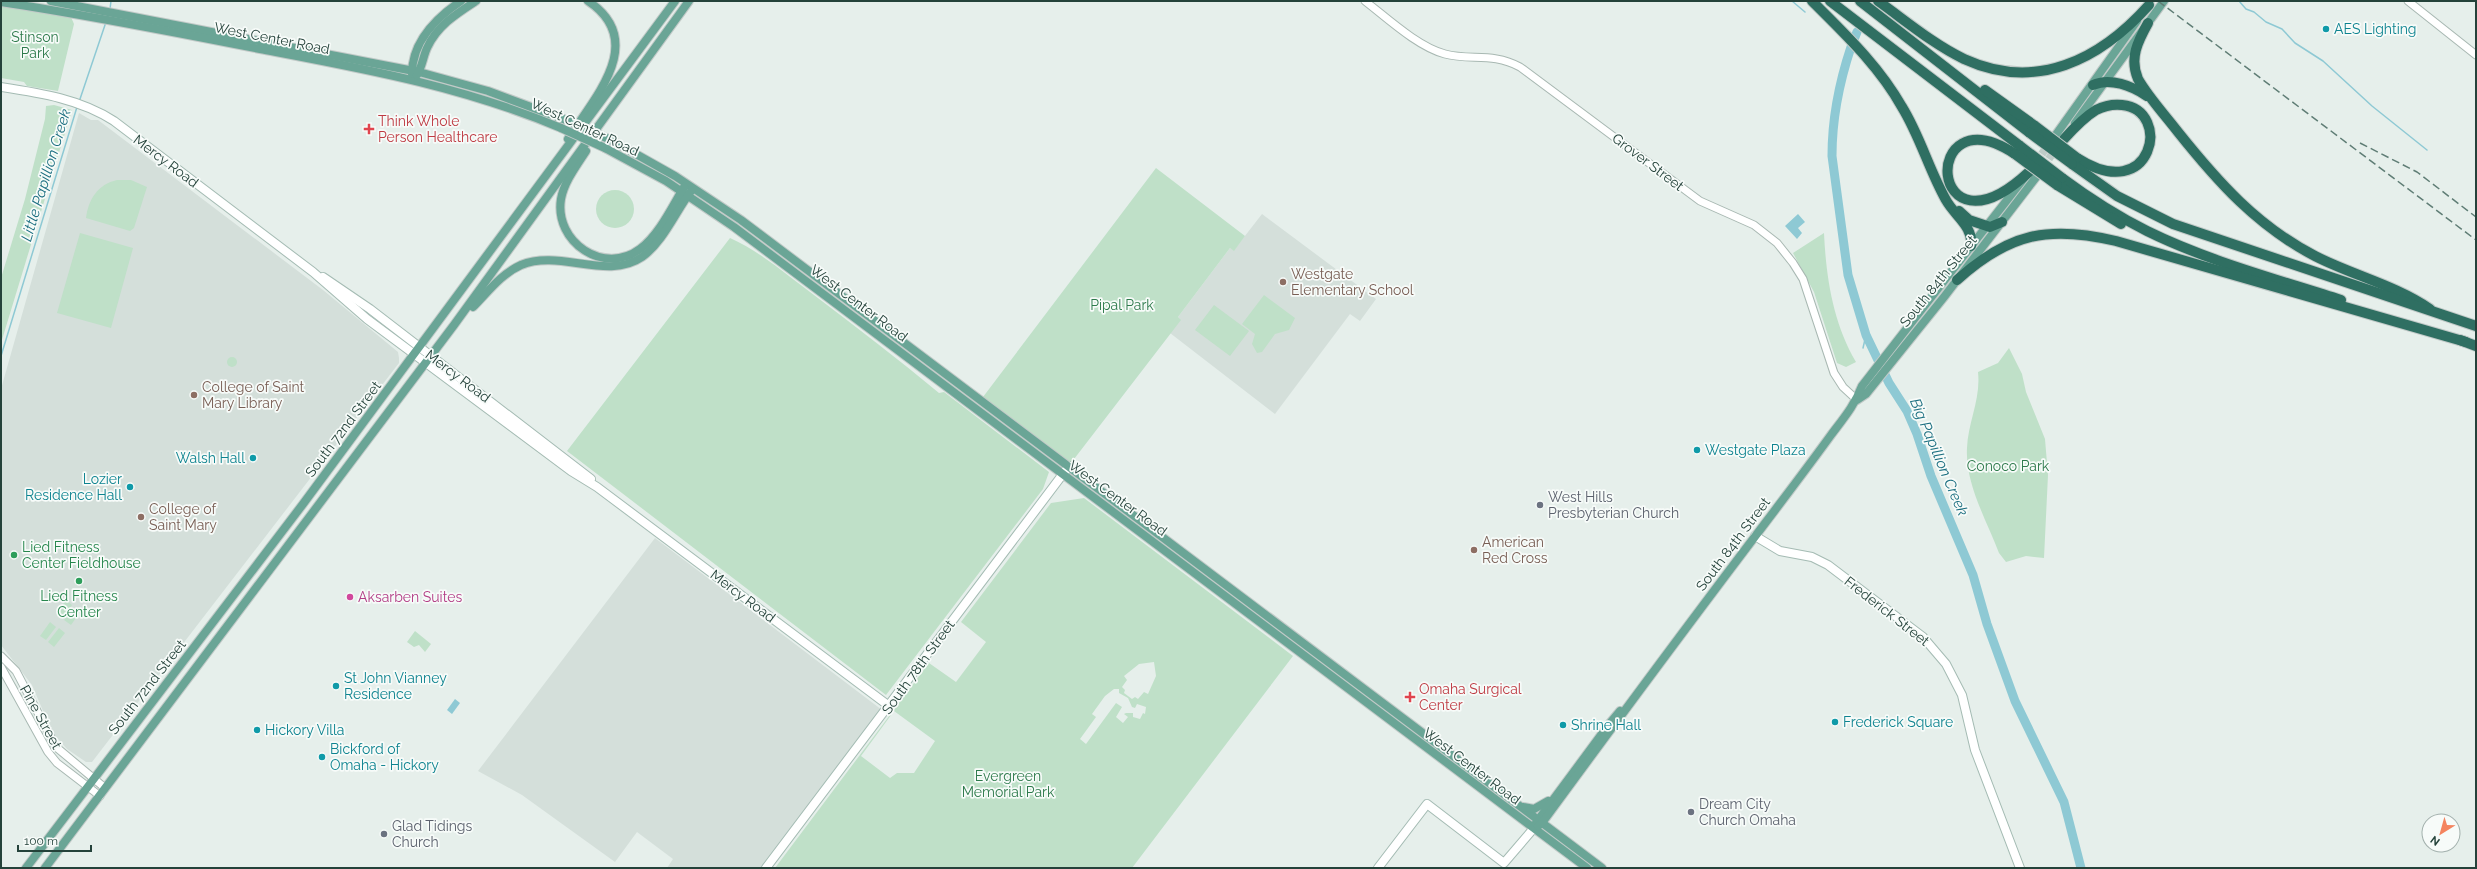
<svg xmlns="http://www.w3.org/2000/svg" width="2477" height="869" font-family="Raleway,sans-serif">
	<style>
		.built { fill: #d4dfda }
		.green { fill: #bfe0c8; fill-rule: evenodd }
		.water { fill: #8ec9d4 }
		.lines { fill: none; stroke-linecap: round; stroke-linejoin: round }
		.stream { stroke: #8ec9d4; stroke-width: 1.5 }
		.river { stroke: #8ec9d4; stroke-width: 9 }
		.primary-tunnel { stroke: #bfccc8; stroke-width: 8; stroke-dasharray: 8 4; stroke-linecap: butt }
		.tertiary-casing { stroke: #a8b8b2; stroke-width: 9 }
		.secondary-casing { stroke: #a4bbb3; stroke-width: 10 }
		.primary-casing { stroke: #c2cac8; stroke-width: 10 }
		.motorway-casing { stroke: #c2cac8; stroke-width: 12 }
		.tertiary { stroke: #fff; stroke-width: 7 }
		.secondary { stroke: #fff; stroke-width: 8 }
		.primary { stroke: #6aa596; stroke-width: 8 }
		.motorway { stroke: #2f6f62; stroke-width: 10 }
		.rail { stroke: #5f7d75; stroke-width: 1.5; stroke-dasharray: 8 4; stroke-linecap: butt }
		.primary-bridge-casing { stroke: #c2cac8; stroke-width: 10; stroke-linecap: butt }
		.motorway-bridge-casing { stroke: #c2cac8; stroke-width: 12; stroke-linecap: butt }
		.primary-bridge { stroke: #6aa596; stroke-width: 8 }
		.motorway-bridge { stroke: #2f6f62; stroke-width: 10 }
		.culture-dot { fill: #0f9aa8; stroke: #f7fbf9; stroke-width: 1.5 }
		.health-dot { fill: #e0444e; stroke: #f7fbf9; stroke-width: 1.5 }
		.education-dot { fill: #8d6e63; stroke: #f7fbf9; stroke-width: 1.5 }
		.worship-dot { fill: #6b7280; stroke: #f7fbf9; stroke-width: 1.5 }
		.leisure-dot { fill: #2e9e5b; stroke: #f7fbf9; stroke-width: 1.5 }
		.hotel-dot { fill: #d1479c; stroke: #f7fbf9; stroke-width: 1.5 }
		.labels { text-anchor: middle; dominant-baseline: central; stroke-width: 3.5; stroke-linejoin: round; paint-order: stroke }
		.culture-label { font-size: 14px; fill: #0d838f; stroke: #f7fbf9; text-anchor: start }
		.park-label { font-size: 14px; fill: #2d7a4b; stroke: #f7fbf9 }
		.street-label { font-size: 14px; fill: #24423a; stroke: #f7fbf9 }
		.health-label { font-size: 14px; fill: #be3a42; stroke: #f7fbf9; text-anchor: start }
		.education-label { font-size: 14px; fill: #785e54; stroke: #f7fbf9; text-anchor: start }
		.worship-label { font-size: 14px; fill: #5b616d; stroke: #f7fbf9; text-anchor: start }
		.leisure-label { font-size: 14px; fill: #27864d; stroke: #f7fbf9; text-anchor: start }
		.hotel-label { font-size: 14px; fill: #b23c85; stroke: #f7fbf9; text-anchor: start }
		.water-label { font-size: 15px; font-style: italic; fill: #1c6f80; stroke: #f7fbf9 }
	</style>
	<rect width="100%" height="100%" fill="#e6efeb"/>
	<!-- built -->
	<g class="built">
		<polygon points="79,113 91,120 98,120 323,290 398,352 399,358 399,363 92,762 86,762 67,749 52,732 32,685 1,645 1,389"/>
		<polygon points="1262,214 1376,299 1360,321 1350,314 1275,414 1170,333 1180,320 1178,317 1230,248 1234,250"/>
		<polygon points="655,538 882,710 761,868 667,868 673,859 637,832 615,862 522,795 478,771"/>
	</g>
	<!-- green -->
	<g class="green">
		<polygon points="1,4 71,17 74,24 58,91 27,86 24,82 1,78"/>
		<polygon points="54,105 72,110 1,343 1,278 25,199 45,119 46,106"/>
		<polygon points="1156,168 1245,236 1234,251 1230,248 1178,317 1181,320 1071,463 983,397"/>
		<path d="M 117,180 L 131,180 L 147,187 L 134,228 L 130,231 L 86,218 C 88,200 98,184 117,180 Z"/>
		<circle cx="615" cy="209" r="19"/>
		<polygon points="80,233 133,248 111,328 57,313"/>
		<path d="M 1824,233 C 1826,277 1833,323 1856,362 L 1846,367 L 1837,363 L 1814,292 L 1793,253 Z"/>
		<path d="M 730,238 C 761,252 787,275 814,295 C 856,327 898,359 939,393 L 944,392 L 1049,472 L 1043,489 L 886,695 L 567,451 Z"/>
		<polygon points="1264,295 1295,318 1289,330 1275,334 1262,352 1257,353 1252,344 1255,334 1242,324"/>
		<polygon points="1214,305 1249,331 1230,356 1195,330"/>
		<path d="M 2009,348 L 2022,374 L 2026,392 L 2045,439 L 2048,475 L 2044,558 L 2026,556 L 2006,562 L 1999,553 C 1987,521 1965,484 1967,448 C 1968,422 1981,399 1978,372 L 1998,363 Z"/>
		<circle cx="232" cy="362" r="5"/>
		<path d="M 1084,498 L 1293,656 L 1132,868 L 775,868 L 929,663 L 956,682 L 986,642 L 961,622 L 1051,503 ZM 1154,662 L 1156,676 L 1148,694 L 1144,692 L 1138,699 L 1135,697 L 1132,699 L 1124,693 L 1125,690 L 1122,687 L 1127,680 L 1124,676 L 1139,664 ZM 1114,689 L 1119,689 L 1119,693 L 1128,698 L 1132,707 L 1135,708 L 1137,704 L 1146,707 L 1145,714 L 1143,713 L 1140,719 L 1133,717 L 1133,713 L 1126,713 L 1124,714 L 1128,717 L 1123,723 L 1116,717 L 1122,707 L 1116,703 L 1086,744 L 1080,739 L 1096,717 L 1092,714 L 1105,696 ZM 894,711 L 935,741 L 914,773 L 897,773 L 890,778 L 861,756 Z"/>
		<polygon points="66,600 72,605 62,619 56,614"/>
		<polygon points="75,607 81,611 71,625 64,620"/>
		<polygon points="50,622 56,627 46,640 40,636"/>
		<polygon points="59,628 65,633 54,647 48,642"/>
		<polygon points="415,631 431,644 425,652 419,645 414,647 407,642"/>
	</g>
	<!-- water -->
	<g class="water">
		<polygon points="1798,214 1805,222 1798,228 1802,233 1797,239 1785,226"/>
		<polygon points="455,699 460,703 452,714 447,710"/>
	</g>
	<g class="lines">
		<!-- stream -->
		<g class="stream">
			<polyline points="1792,1 1805,12"/>
			<polyline points="2239,1 2246,9 2254,12 2266,22 2282,29 2295,43 2323,61 2372,106 2427,150"/>
			<polyline points="110,9 111,1"/>
			<polyline points="79,102 106,22"/>
			<polyline points="1863,348 1866,335"/>
			<polyline points="1,356 77,107"/>
		</g>
		<!-- river -->
		<g class="river">
			<polyline points="1855,37 1857,32"/>
			<path d="M 1851,47 C 1839,83 1832,117 1832,156 L 1848,275 L 1866,335 L 1889,383 L 1907,411 L 1917,434 L 1931,476 L 1973,575 L 1987,624 L 2015,701 L 2064,802 L 2081,868"/>
		</g>
		<!-- primary-tunnel -->
		<g class="primary-tunnel">
			<polyline points="2035,164 2051,141"/>
			<polyline points="2042,169 2057,147"/>
		</g>
		<defs>
			<g id="tertiary">
				<path d="M 1365,1 C 1387,18 1418,47 1445,54 C 1471,61 1492,52 1520,67 L 1700,201 L 1754,225 L 1777,243 L 1793,263 L 1803,279 L 1834,373 L 1843,387 L 1857,400"/>
				<polyline points="2408,1 2476,55"/>
				<polyline points="1,656 16,671 56,747 105,788"/>
				<polyline points="1,667 48,752 57,763 100,796"/>
			</g>
			<g id="secondary">
				<path d="M 1,87 C 40,93 80,99 114,121 L 313,272 L 367,319 L 571,471 L 597,487 L 889,706"/>
				<polyline points="323,277 370,309 591,479"/>
				<polyline points="1755,536 1780,551 1812,557 1828,565 1923,637 1946,664 1962,695 1975,750 2020,868"/>
				<polyline points="766,868 1069,466"/>
				<polyline points="1378,868 1427,804 1504,863 1534,828"/>
			</g>
			<g id="primary">
				<polyline points="51,1 419,72 488,91 566,120"/>
				<path d="M 1,2 C 88,15 174,32 260,49 C 365,69 461,86 561,128"/>
				<path d="M 412,74 C 412,41 436,18 461,1"/>
				<path d="M 417,75 C 422,67 423,57 427,48 C 437,26 456,14 476,1"/>
				<polyline points="2075,123 2164,1"/>
				<polyline points="2055,136 2137,21"/>
				<path d="M 568,139 C 595,97 648,41 588,1"/>
				<polyline points="611,140 675,176 741,220 1602,868"/>
				<polyline points="605,148 666,181 734,227 1587,868"/>
				<path d="M 586,151 C 577,165 564,182 561,199 C 554,242 604,276 640,249 C 659,235 672,207 684,187"/>
				<path d="M 473,307 C 488,292 501,274 521,265 C 560,249 607,281 642,257 C 663,242 676,211 691,191"/>
				<polyline points="1857,400 1866,394 1944,297 2037,176"/>
				<polyline points="1523,807 1534,809 1548,801"/>
				<polyline points="1536,823 1610,723 1620,711"/>
				<path d="M 1538,826 L 1542,823 C 1616,722 1690,622 1766,522 C 1788,493 1810,464 1831,435 C 1843,419 1855,405 1862,386 L 2025,177"/>
				<polyline points="26,868 303,504 675,1"/>
				<polyline points="45,868 454,325 689,1"/>
			</g>
			<g id="motorway">
				<path d="M 1812,1 C 1845,34 1879,66 1902,107 C 1920,136 1929,170 1946,200 C 1954,215 1974,227 1971,246"/>
				<polyline points="1830,1 2020,146"/>
				<polyline points="1860,1 2030,133"/>
				<path d="M 1878,1 C 1906,21 1933,44 1964,59 C 2036,92 2100,60 2149,5"/>
				<path d="M 2148,23 C 2138,41 2129,58 2138,79 C 2149,98 2165,115 2178,132 C 2218,182 2257,226 2315,256 C 2352,275 2395,285 2430,309"/>
				<path d="M 2093,85 C 2110,77 2132,86 2147,96"/>
				<polyline points="1985,90 2035,126"/>
				<path d="M 2064,139 C 2073,129 2083,118 2096,110 C 2104,106 2113,104 2122,105 C 2173,110 2153,207 2077,158"/>
				<path d="M 2015,154 C 1919,91 1927,267 2029,172"/>
				<polyline points="2072,164 2117,196 2173,224 2476,326"/>
				<path d="M 2062,178 C 2089,198 2117,216 2147,231 C 2208,261 2276,279 2341,300"/>
				<polyline points="2057,185 2121,224"/>
				<polyline points="1959,211 1969,220 1990,227 2002,222"/>
				<path d="M 1957,280 C 2009,233 2049,225 2116,241 L 2466,342"/>
				<polyline points="2460,340 2476,346"/>
			</g>
		</defs>
		<!-- tertiary casing -->
		<use href="#tertiary" class="tertiary-casing"/>
		<!-- secondary casing -->
		<use href="#secondary" class="secondary-casing"/>
		<!-- primary casing -->
		<use href="#primary" class="primary-casing"/>
		<!-- motorway casing -->
		<use href="#motorway" class="motorway-casing"/>
		<!-- tertiary -->
		<use href="#tertiary" class="tertiary"/>
		<!-- secondary -->
		<use href="#secondary" class="secondary"/>
		<!-- primary -->
		<use href="#primary" class="primary"/>
		<!-- motorway -->
		<use href="#motorway" class="motorway"/>
		<!-- rail -->
		<g class="rail">
			<polyline points="2158,1 2476,240"/>
			<polyline points="2360,143 2417,172 2476,217"/>
		</g>
		<defs>
			<g id="primary-bridge">
				<polyline points="566,120 611,140"/>
				<polyline points="561,128 605,148"/>
			</g>
			<g id="motorway-bridge">
				<polyline points="2035,126 2077,158"/>
				<polyline points="2030,133 2072,164"/>
				<polyline points="2020,146 2062,178"/>
				<polyline points="2015,154 2057,185"/>
			</g>
		</defs>
		<!-- primary-bridge casing -->
		<use href="#primary-bridge" class="primary-bridge-casing"/>
		<!-- motorway-bridge casing -->
		<use href="#motorway-bridge" class="motorway-bridge-casing"/>
		<!-- primary-bridge -->
		<use href="#primary-bridge" class="primary-bridge"/>
		<!-- motorway-bridge -->
		<use href="#motorway-bridge" class="motorway-bridge"/>
	</g>
	<!-- markers -->
	<g class="culture-dot">
		<circle cx="2326" cy="29" r="4"/>
		<circle cx="1697" cy="450" r="4"/>
		<circle cx="253" cy="458" r="4"/>
		<circle cx="130" cy="487" r="4"/>
		<circle cx="336" cy="686" r="4"/>
		<circle cx="1835" cy="722" r="4"/>
		<circle cx="1563" cy="725" r="4"/>
		<circle cx="257" cy="730" r="4"/>
		<circle cx="322" cy="757" r="4"/>
	</g>
	<g class="health-dot">
		<path d="M367 123h4v4h4v4h-4v4h-4v-4h-4v-4h4z"/>
		<path d="M1408 691h4v4h4v4h-4v4h-4v-4h-4v-4h4z"/>
	</g>
	<g class="education-dot">
		<circle cx="1283" cy="282" r="4"/>
		<circle cx="194" cy="395" r="4"/>
		<circle cx="141" cy="517" r="4"/>
		<circle cx="1474" cy="550" r="4"/>
	</g>
	<g class="worship-dot">
		<circle cx="1540" cy="505" r="4"/>
		<circle cx="1691" cy="812" r="4"/>
		<circle cx="384" cy="834" r="4"/>
	</g>
	<g class="leisure-dot">
		<circle cx="14" cy="555" r="4"/>
		<circle cx="79" cy="581" r="4"/>
	</g>
	<circle class="hotel-dot" cx="350" cy="597" r="4"/>
	<g class="labels">
		<!-- culture labels -->
		<g class="culture-label">
			<text x="2334" y="29">AES Lighting</text>
			<text x="1705" y="450">Westgate Plaza</text>
			<text x="245" y="458" text-anchor="end">Walsh Hall</text>
			<text x="122" y="479" text-anchor="end">Lozier<tspan x="122" dy="16">Residence Hall</tspan></text>
			<text x="344" y="678">St John Vianney<tspan x="344" dy="16">Residence</tspan></text>
			<text x="1843" y="722">Frederick Square</text>
			<text x="1571" y="725">Shrine Hall</text>
			<text x="265" y="730">Hickory Villa</text>
			<text x="330" y="749">Bickford of<tspan x="330" dy="16">Omaha - Hickory</tspan></text>
		</g>
		<!-- park labels -->
		<g class="park-label">
			<text x="35" y="37">Stinson<tspan x="35" dy="16">Park</tspan></text>
			<text x="1122" y="305">Pipal Park</text>
			<text x="2008" y="466">Conoco Park</text>
			<text x="1008" y="776">Evergreen<tspan x="1008" dy="16">Memorial Park</tspan></text>
		</g>
		<!-- street labels -->
		<g class="street-label">
			<text transform="translate(272 38) rotate(11)">West Center Road</text>
			<text transform="translate(585 127) rotate(25)">West Center Road</text>
			<text transform="translate(166 161) rotate(37)">Mercy Road</text>
			<text transform="translate(1648 162) rotate(37)">Grover Street</text>
			<text transform="translate(1938 281) rotate(-51)">South 84th Street</text>
			<text transform="translate(859 303) rotate(37)">West Center Road</text>
			<text transform="translate(458 376) rotate(37)">Mercy Road</text>
			<text transform="translate(343 429) rotate(-53)">South 72nd Street</text>
			<text transform="translate(1118 498) rotate(36)">West Center Road</text>
			<text transform="translate(1733 544) rotate(-53)">South 84th Street</text>
			<text transform="translate(743 596) rotate(37)">Mercy Road</text>
			<text transform="translate(1887 611) rotate(38)">Frederick Street</text>
			<text transform="translate(918 667) rotate(-54)">South 78th Street</text>
			<text transform="translate(147 687) rotate(-52)">South 72nd Street</text>
			<text transform="translate(41 717) rotate(61)">Pine Street</text>
			<text transform="translate(1472 766) rotate(37)">West Center Road</text>
		</g>
		<!-- health labels -->
		<g class="health-label">
			<text x="378" y="121">Think Whole<tspan x="378" dy="16">Person Healthcare</tspan></text>
			<text x="1419" y="689">Omaha Surgical<tspan x="1419" dy="16">Center</tspan></text>
		</g>
		<!-- education labels -->
		<g class="education-label">
			<text x="1291" y="274">Westgate<tspan x="1291" dy="16">Elementary School</tspan></text>
			<text x="202" y="387">College of Saint<tspan x="202" dy="16">Mary Library</tspan></text>
			<text x="149" y="509">College of<tspan x="149" dy="16">Saint Mary</tspan></text>
			<text x="1482" y="542">American<tspan x="1482" dy="16">Red Cross</tspan></text>
		</g>
		<!-- worship labels -->
		<g class="worship-label">
			<text x="1548" y="497">West Hills<tspan x="1548" dy="16">Presbyterian Church</tspan></text>
			<text x="1699" y="804">Dream City<tspan x="1699" dy="16">Church Omaha</tspan></text>
			<text x="392" y="826">Glad Tidings<tspan x="392" dy="16">Church</tspan></text>
		</g>
		<!-- leisure labels -->
		<g class="leisure-label">
			<text x="22" y="547">Lied Fitness<tspan x="22" dy="16">Center Fieldhouse</tspan></text>
			<text x="79" y="596" text-anchor="middle">Lied Fitness<tspan x="79" dy="16">Center</tspan></text>
		</g>
		<!-- hotel labels -->
		<g class="hotel-label">
			<text x="358" y="597">Aksarben Suites</text>
		</g>
		<!-- water labels -->
		<g class="water-label">
			<text transform="translate(46 175) rotate(-73)">Little Papillion Creek</text>
			<text transform="translate(1939 457) rotate(67)">Big Papillion Creek</text>
		</g>
	</g>
	<!-- border -->
	<rect width="2477" height="869" fill="none" stroke="#24423a" stroke-width="4"/>
	<!-- north arrow -->
	<g transform="translate(2441 833) rotate(217)"><circle r="19" fill="#f7fbf9" stroke="#a3b1ad"/>
	<path d="M0-3L7 15L0 10L-7 15Z" fill="#f4845f"/>
	<text y="-6" font-size="11" font-weight="bold" text-anchor="middle" fill="#24423a">N</text>
	</g>
	<!-- scale -->
	<path d="M18 845v6h73v-6" fill="none" stroke="#24423a" stroke-width="2"/>
	<text x="24" y="845" font-size="12" fill="#24423a" stroke="#f7fbf9" stroke-width="3" paint-order="stroke">100 m</text>
</svg>
